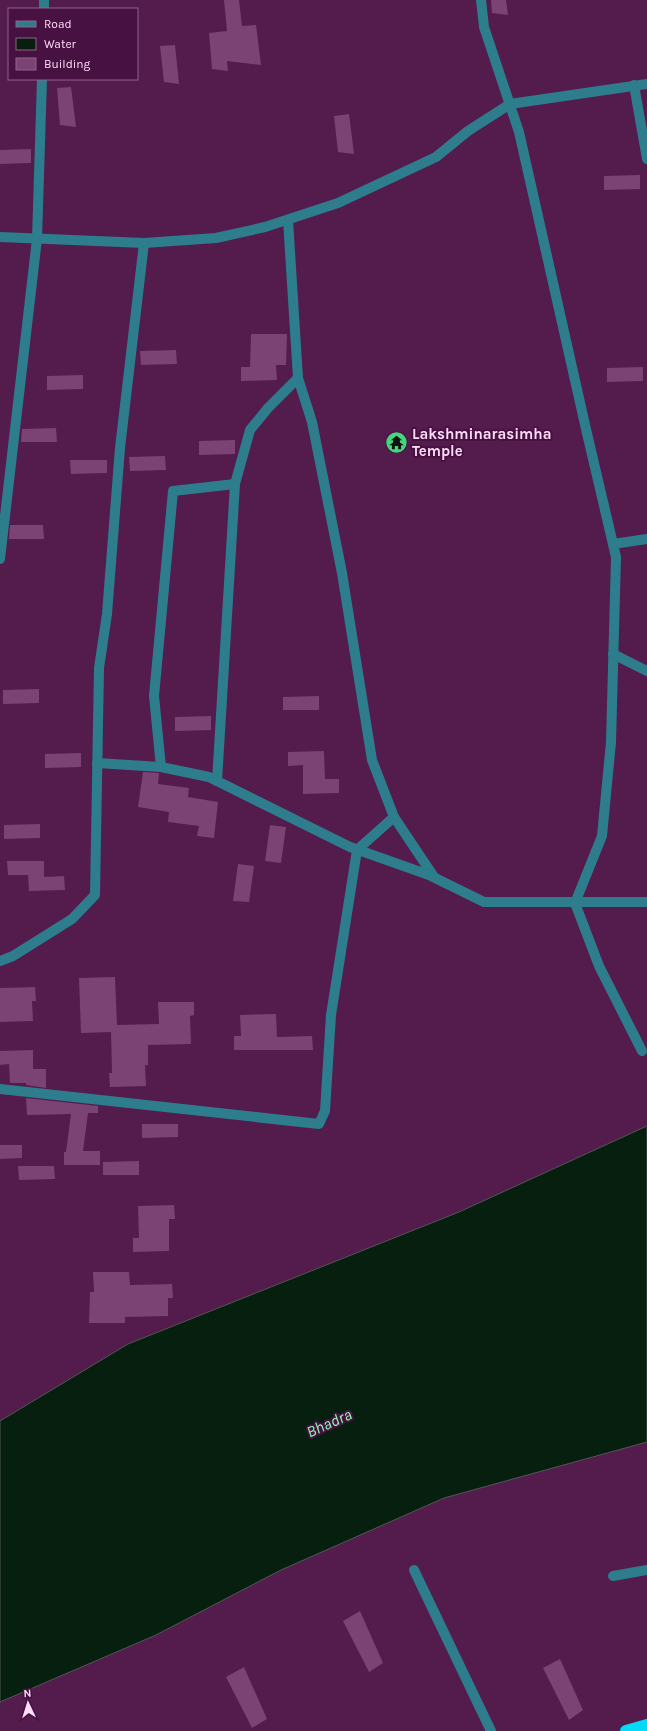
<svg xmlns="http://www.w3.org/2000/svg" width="647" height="1731" font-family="Karla,sans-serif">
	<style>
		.water { fill: #061f0e; stroke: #515854 }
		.building { fill: #7b4274 }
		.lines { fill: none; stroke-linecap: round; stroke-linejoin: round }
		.minor { stroke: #2d7d8c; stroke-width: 10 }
		.highway { stroke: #04d9f6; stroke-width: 12 }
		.labels { text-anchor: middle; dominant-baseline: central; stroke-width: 4; stroke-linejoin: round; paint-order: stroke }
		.poi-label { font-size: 15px; font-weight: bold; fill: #ffddf9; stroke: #471142; text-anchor: start }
		.water-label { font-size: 16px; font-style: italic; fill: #8dfaad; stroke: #471142 }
	</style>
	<rect width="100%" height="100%" fill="#531c4d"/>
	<!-- water -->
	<polygon class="water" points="647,1126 647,1442 444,1498 281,1570 156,1635 0,1702 0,1421 128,1344 459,1212"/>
	<!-- building -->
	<g class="building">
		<polygon points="224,0 239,0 242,26 256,25 261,65 227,61 228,71 212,69 209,33 227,31"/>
		<polygon points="491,0 506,0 508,15 492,13"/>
		<polygon points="175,45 179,84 164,82 160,46"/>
		<polygon points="71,87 76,127 60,125 57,88"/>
		<polygon points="349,114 354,154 338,152 334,116"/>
		<polygon points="31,149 31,163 0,164 0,150"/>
		<polygon points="640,175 640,189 604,190 604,176"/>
		<polygon points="251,334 287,334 286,365 276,365 277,380 241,381 241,367 250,367"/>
		<polygon points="176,350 177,364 141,365 140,351"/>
		<polygon points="643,367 643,381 607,382 607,368"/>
		<polygon points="83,375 83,389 47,390 47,376"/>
		<polygon points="56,428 57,442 21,442 22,429"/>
		<polygon points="235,440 235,454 199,455 199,441"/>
		<polygon points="165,456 166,470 130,471 129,457"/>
		<polygon points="70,460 107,460 107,473 71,474"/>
		<polygon points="10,525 43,525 44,539 9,539"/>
		<polygon points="39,689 39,703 3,704 3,690"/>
		<polygon points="319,696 319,710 283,710 283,697"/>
		<polygon points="211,716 211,730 175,731 175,717"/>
		<polygon points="324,751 325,779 339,779 339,793 303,794 303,765 288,766 288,752"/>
		<polygon points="81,753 81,767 45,768 45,754"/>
		<polygon points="143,772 159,773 158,784 189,788 188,797 218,802 214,838 197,836 199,826 168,822 169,812 138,807"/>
		<polygon points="40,824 40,838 4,839 4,825"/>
		<polygon points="270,825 286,827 281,863 265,861"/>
		<polygon points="7,861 44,861 44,877 64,876 65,890 29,891 28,875 8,875"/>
		<polygon points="238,864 254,866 249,902 233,901"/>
		<polygon points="115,977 117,1025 159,1024 158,1002 194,1002 194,1015 190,1016 191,1044 148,1045 148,1065 145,1065 146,1086 110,1087 109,1073 112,1073 111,1032 81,1033 79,978"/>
		<polygon points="35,987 36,1001 32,1001 33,1021 0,1022 0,988"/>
		<polygon points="276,1014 277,1037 312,1036 313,1050 234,1050 234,1036 241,1036 240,1015"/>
		<polygon points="33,1050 33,1069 46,1069 46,1088 26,1085 26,1083 10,1083 9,1064 0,1065 0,1051"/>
		<polygon points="26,1098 98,1106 98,1113 88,1113 83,1151 100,1151 100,1165 64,1165 64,1152 66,1152 71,1114 27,1115"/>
		<polygon points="142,1124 178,1124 178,1137 142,1138"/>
		<polygon points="0,1145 22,1145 22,1158 0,1159"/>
		<polygon points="139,1161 139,1175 103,1175 103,1162"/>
		<polygon points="18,1166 54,1166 55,1179 19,1180"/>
		<polygon points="174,1205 175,1219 169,1219 169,1251 133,1252 133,1238 139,1238 138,1206"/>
		<polygon points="93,1272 129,1272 130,1285 172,1284 173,1298 168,1298 168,1316 125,1317 125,1323 89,1323 90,1292 94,1292"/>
		<polygon points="360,1611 383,1663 369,1672 343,1621"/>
		<polygon points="560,1659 583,1710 569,1720 543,1668"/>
		<polygon points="244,1667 267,1719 252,1728 226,1677"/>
	</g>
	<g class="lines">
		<!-- minor -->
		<g class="minor">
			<polyline points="481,0 484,27 519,132 586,429 616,557 611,742 602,836 575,903 599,966 642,1051"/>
			<polyline points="44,9 44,0"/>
			<polyline points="634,85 647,159"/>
			<polyline points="288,220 298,378 312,422 342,573 372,760 394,817 434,877"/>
			<polyline points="0,237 144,243 216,238 265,227 338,203 436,157 468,131 510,104 647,84"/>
			<polyline points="613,544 647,539"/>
			<polyline points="0,559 37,239 42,79"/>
			<polyline points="613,654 647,671"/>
			<polyline points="97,763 161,767 209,777 350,847 429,875 484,902 647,902"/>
			<polyline points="161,767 154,696 173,491 235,484 250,430 268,408 298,378"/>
			<polyline points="217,781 235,484"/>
			<polyline points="0,961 13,956 72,919 95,895 99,668 107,614 120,448 144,243"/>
			<polyline points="0,1089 319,1124 325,1111 331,1015 357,850 394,817"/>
			<polyline points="414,1570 491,1731"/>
			<polyline points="613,1576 647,1570"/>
		</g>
		<!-- highway -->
		<polyline class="highway" points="626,1731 647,1725"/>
	</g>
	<!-- icons -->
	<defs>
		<symbol id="temple-disc" viewBox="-11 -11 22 22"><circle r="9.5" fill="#43d77b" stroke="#471142"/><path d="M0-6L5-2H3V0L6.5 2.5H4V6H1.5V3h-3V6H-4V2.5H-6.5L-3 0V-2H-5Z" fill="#111"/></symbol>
	</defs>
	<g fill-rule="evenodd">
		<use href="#temple-disc" x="384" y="430" width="25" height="25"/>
	</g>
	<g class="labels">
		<!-- poi labels -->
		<g class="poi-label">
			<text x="412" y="434">Lakshminarasimha<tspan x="412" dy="17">Temple</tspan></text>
		</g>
		<!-- water labels -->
		<g class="water-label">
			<text transform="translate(329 1423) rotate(-24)">Bhadra</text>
		</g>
	</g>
	<!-- legend -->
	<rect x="8" y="8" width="130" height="72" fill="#471142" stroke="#91638b"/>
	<rect x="16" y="21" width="20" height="6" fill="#2d7d8c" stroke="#91638b"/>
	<text x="44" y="28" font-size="12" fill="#ffddf9">Road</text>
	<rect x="16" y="38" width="20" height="12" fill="#061f0e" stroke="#91638b"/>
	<text x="44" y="48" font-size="12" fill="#ffddf9">Water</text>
	<rect x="16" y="58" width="20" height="12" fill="#7b4274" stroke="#91638b"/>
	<text x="44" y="68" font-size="12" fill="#ffddf9">Building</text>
	<!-- north arrow -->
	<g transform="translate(28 1703) rotate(356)" stroke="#471142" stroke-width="3" paint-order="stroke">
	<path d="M0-3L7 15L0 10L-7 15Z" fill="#ffddf9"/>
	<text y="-6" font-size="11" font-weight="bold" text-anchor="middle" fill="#ffddf9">N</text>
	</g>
</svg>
